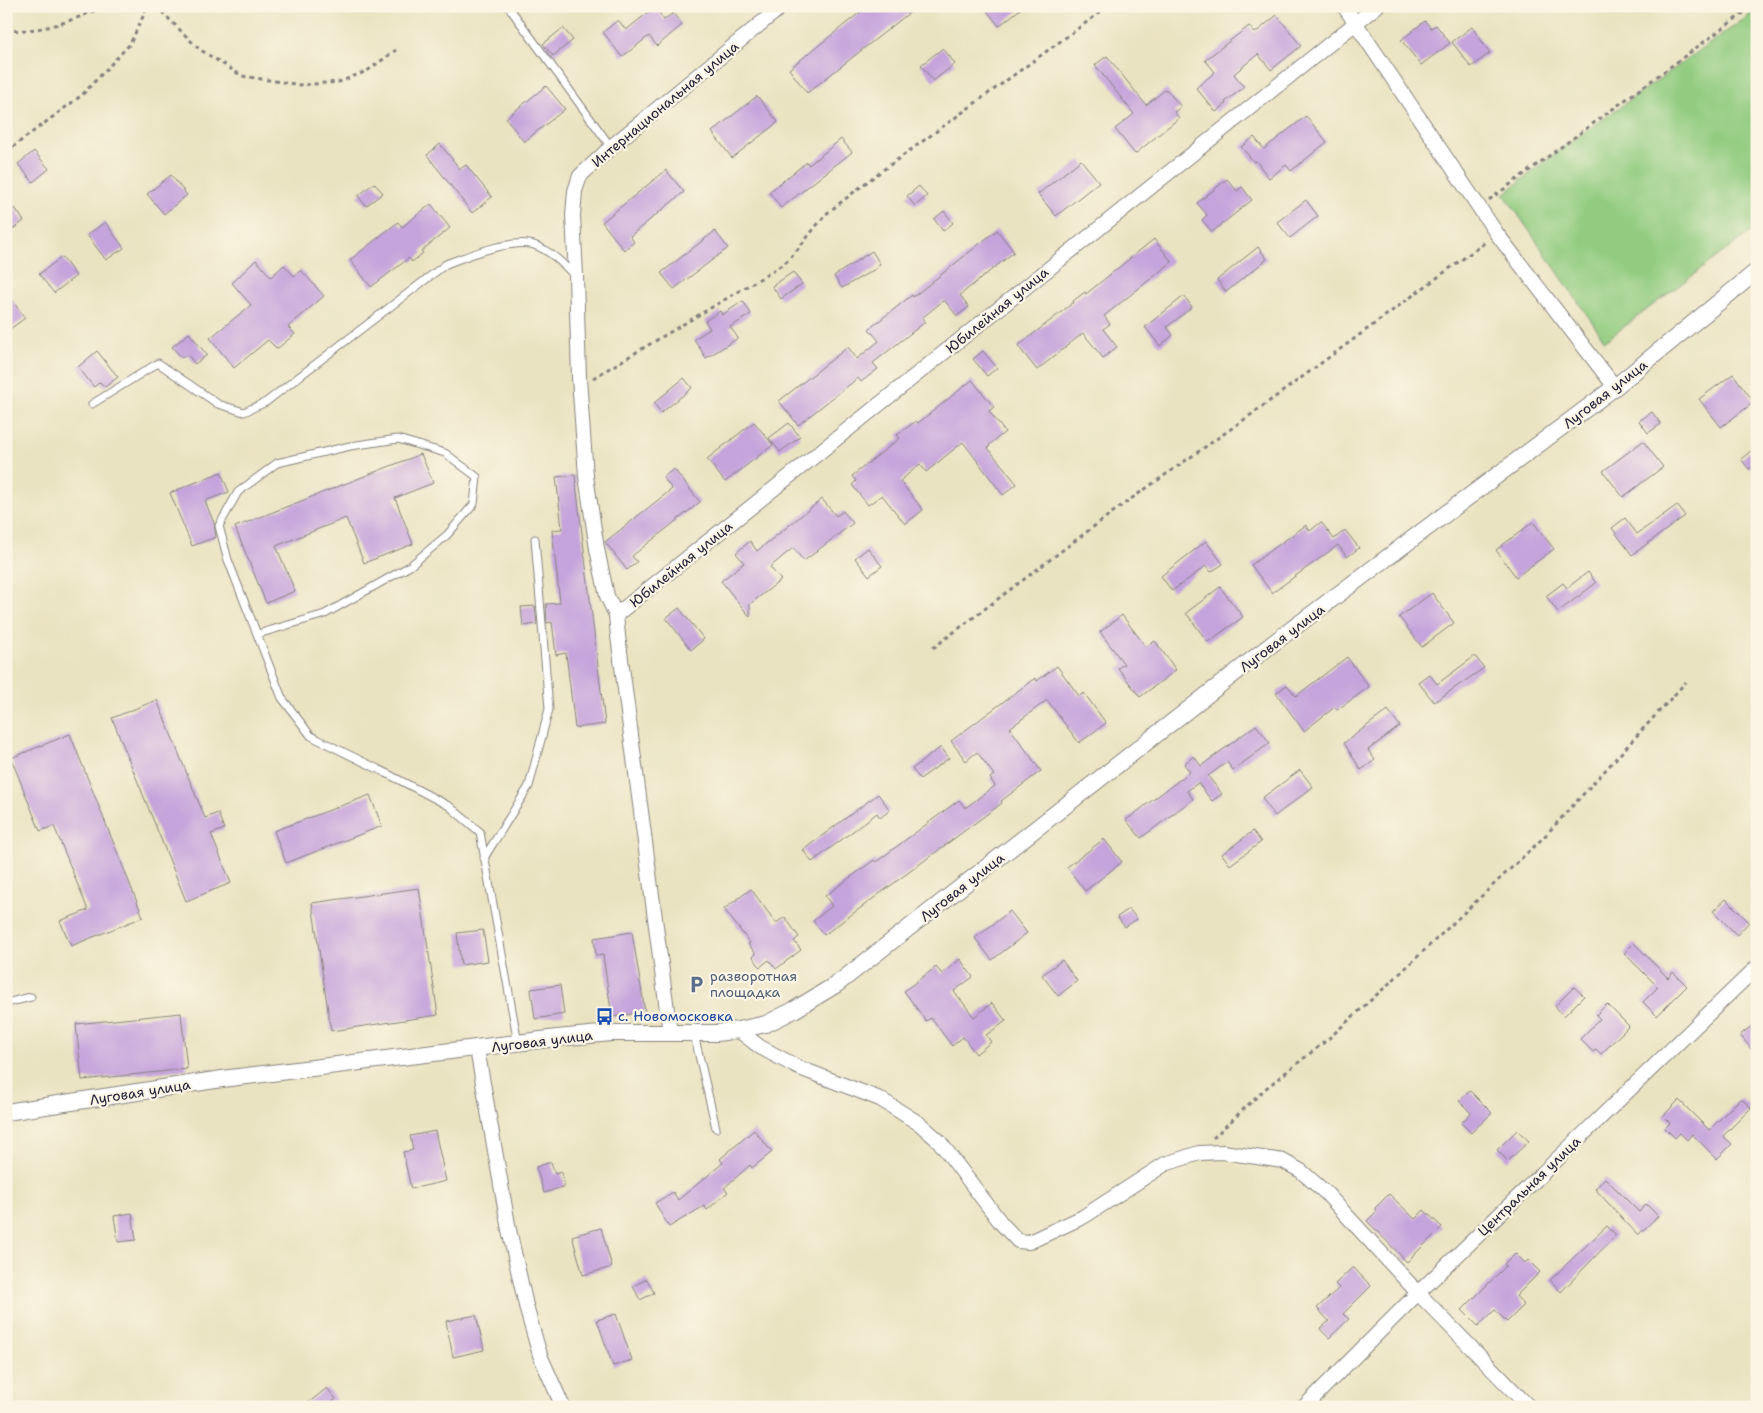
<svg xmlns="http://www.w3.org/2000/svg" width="1763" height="1413" font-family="'Shantell Sans',sans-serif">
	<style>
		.green { fill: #92cc80; stroke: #5a775e }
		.building { fill: #c5a3dc }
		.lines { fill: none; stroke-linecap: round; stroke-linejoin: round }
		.service-casing { stroke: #86827e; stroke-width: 9 }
		.minor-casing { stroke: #86827e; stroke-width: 16 }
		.tertiary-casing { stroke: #86827e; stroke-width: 18 }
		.path { stroke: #86827e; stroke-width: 3; stroke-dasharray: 4 4; stroke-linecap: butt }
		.service { stroke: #fff; stroke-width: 7 }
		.minor { stroke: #fff; stroke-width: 14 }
		.tertiary { stroke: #fff; stroke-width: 16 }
		.labels { text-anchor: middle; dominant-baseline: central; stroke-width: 4.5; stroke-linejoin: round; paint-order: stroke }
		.street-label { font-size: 14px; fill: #22223b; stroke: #fcf5e5 }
		.service-label { font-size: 14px; fill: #4e5e75; stroke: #fcf5e5; text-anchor: start }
		.transit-label { font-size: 14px; fill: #164399; stroke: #fcf5e5; text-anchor: start }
	</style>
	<rect width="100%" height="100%" fill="#fcf5e5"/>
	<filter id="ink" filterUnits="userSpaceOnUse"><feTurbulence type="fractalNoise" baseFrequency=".02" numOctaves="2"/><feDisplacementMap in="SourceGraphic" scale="10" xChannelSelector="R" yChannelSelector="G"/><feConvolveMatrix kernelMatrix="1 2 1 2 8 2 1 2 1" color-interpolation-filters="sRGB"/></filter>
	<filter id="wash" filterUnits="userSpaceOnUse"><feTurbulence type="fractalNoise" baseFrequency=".0096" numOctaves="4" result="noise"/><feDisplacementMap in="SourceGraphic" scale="20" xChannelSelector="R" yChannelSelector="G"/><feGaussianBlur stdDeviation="1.12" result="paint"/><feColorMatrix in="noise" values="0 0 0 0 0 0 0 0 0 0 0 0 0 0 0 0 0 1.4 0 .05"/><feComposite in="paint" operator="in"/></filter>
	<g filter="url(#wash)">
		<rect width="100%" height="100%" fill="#eae3c1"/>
		<!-- green -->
		<polygon class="green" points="1757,10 1757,227 1605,341 1504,194 1562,148"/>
		<g id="blocks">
			<!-- building -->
			<g class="building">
				<polygon points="868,6 918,6 807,93 789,69"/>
				<polygon points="983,6 1024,6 999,26"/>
				<polygon points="655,7 664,20 673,13 682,25 657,46 649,36 622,57 603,32 618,20 626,30"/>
				<polygon points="1277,15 1301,46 1271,70 1258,54 1234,74 1244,87 1225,102 1226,104 1216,112 1196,88 1215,72 1205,60 1249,26 1255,33"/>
				<polygon points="1425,21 1431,28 1436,25 1450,43 1421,65 1401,40"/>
				<polygon points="1472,27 1490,53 1471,67 1452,42"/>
				<polygon points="563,28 573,40 553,56 543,44"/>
				<polygon points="943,48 955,64 933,81 921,65"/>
				<polygon points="1107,56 1146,105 1166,89 1181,107 1174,112 1179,118 1135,154 1115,129 1134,114 1095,65"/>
				<polygon points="546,86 565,109 524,142 506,118"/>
				<polygon points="757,96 778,122 732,158 712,132"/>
				<polygon points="1306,116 1327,142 1291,171 1286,165 1269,178 1256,161 1254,162 1241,147 1254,137 1264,149"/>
				<polygon points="841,139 852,152 781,208 769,192 807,162 809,165"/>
				<polygon points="440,144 460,169 466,165 492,197 472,213 427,155"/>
				<polygon points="34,151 49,169 33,182 18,164"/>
				<polygon points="1081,160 1099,182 1056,216 1038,194"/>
				<polygon points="666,170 684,192 630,236 634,242 624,250 602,222"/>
				<polygon points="171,175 187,195 164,214 147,194"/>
				<polygon points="1227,179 1237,191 1242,187 1252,200 1212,232 1202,220 1207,215 1197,203"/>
				<polygon points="374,183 383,193 366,206 358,196"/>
				<polygon points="919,186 927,196 915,206 907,196"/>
				<polygon points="1306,200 1318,216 1290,238 1277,222"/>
				<polygon points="431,204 450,228 421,251 423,253 412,262 409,258 371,287 350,260 398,222 402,227"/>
				<polygon points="15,208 24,221 6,234 6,214"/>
				<polygon points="944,211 953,223 943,231 934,219"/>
				<polygon points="105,222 124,248 106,260 87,235"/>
				<polygon points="997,230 1014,252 960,295 969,307 957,316 944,300 922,318 925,322 873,363 878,369 861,382 858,378 798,425 779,401 848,347 857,359 879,341 869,329 912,295 913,297"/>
				<polygon points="715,231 728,248 674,289 661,273"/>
				<polygon points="1154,239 1172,262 1104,316 1110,324 1103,329 1117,347 1103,358 1083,333 1037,370 1018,346 1074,302 1073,301 1085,292 1086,294"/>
				<polygon points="1258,247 1267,259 1226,292 1217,280"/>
				<polygon points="872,251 880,264 876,267 877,268 842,288 834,276"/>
				<polygon points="62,257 76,276 54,293 39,274"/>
				<polygon points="256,260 271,277 284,265 294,276 301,270 324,296 288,327 295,334 277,349 268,340 234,368 210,338 251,305 232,283"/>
				<polygon points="793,272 802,284 781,299 772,286"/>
				<polygon points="6,292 25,318 6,332"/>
				<polygon points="1184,296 1192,307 1167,327 1173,335 1160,346 1145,327"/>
				<polygon points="743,301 751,314 730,327 738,338 706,358 694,339 710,329 705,321 720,311 722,315"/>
				<polygon points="189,333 207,355 195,364 187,354 182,358 172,347"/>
				<polygon points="97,351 118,377 105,387 100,382 94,387 78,367"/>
				<polygon points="983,351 997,368 987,376 973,359"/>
				<polygon points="1733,374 1754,402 1721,427 1699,399"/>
				<polygon points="684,378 692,388 661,413 654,403"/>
				<polygon points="972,380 994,407 989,411 1005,432 989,445 990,446 988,448 1017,484 1003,495 963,442 926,472 920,464 900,481 923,510 905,524 882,495 868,505 852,485 856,481 852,476 900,438 897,435 916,421 918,423"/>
				<polygon points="1652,412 1661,424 1648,433 1639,421"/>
				<polygon points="754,422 773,445 725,482 707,459"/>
				<polygon points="789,423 800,437 780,452 769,438"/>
				<polygon points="1643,441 1663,467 1623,497 1603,471"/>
				<polygon points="1757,446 1757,463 1749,469 1741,459"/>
				<polygon points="421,454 433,483 395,498 413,544 364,563 346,518 276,546 295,591 266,603 235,527"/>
				<polygon points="674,469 700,502 632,556 637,562 627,570 605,542 672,489 663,477"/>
				<polygon points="221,472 229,492 205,501 214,523 216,537 192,546 170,493"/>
				<polygon points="575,475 605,724 575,728 566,653 556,655 552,622 547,623 546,604 560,603 552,530 562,529 556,477"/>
				<polygon points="822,499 836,516 843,511 853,523 804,561 793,548 770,567 781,580 750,604 750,617 721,581 744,563 736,553 750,541 757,551"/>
				<polygon points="1677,505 1685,516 1632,555 1612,528 1625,518 1637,534"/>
				<polygon points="1321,522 1334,539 1345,530 1359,548 1347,557 1338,545 1272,593 1251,565 1306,525 1310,531"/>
				<polygon points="1533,522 1554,549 1516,577 1496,550"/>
				<polygon points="1206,541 1223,564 1211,572 1206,566 1172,591 1161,576"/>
				<polygon points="868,548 882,566 869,576 855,558"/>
				<polygon points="1588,572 1596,583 1558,612 1546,596 1563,583 1567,588"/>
				<polygon points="1220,587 1243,617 1208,642 1186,613"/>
				<polygon points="1432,593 1454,623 1422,647 1399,617"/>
				<polygon points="535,606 537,624 523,626 521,607"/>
				<polygon points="679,608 704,639 691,650 666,618"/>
				<polygon points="1122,615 1146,647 1155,641 1176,670 1140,697 1118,668 1124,664 1100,632"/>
				<polygon points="1475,656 1484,668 1434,702 1418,682 1429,674 1437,684"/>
				<polygon points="1347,657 1369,687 1337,710 1335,707 1304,731 1276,693 1287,685 1296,696"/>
				<polygon points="1057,666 1079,696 1084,693 1106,723 1079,743 1047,700 1010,728 1041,771 1001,801 1002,803 824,935 813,921 832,906 825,896 874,860 876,862 959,800 965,808 995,786 990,778 994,775 977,752 966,761 951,741 1035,678 1037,681"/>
				<polygon points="157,700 205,818 218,813 224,829 211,834 231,883 186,901 112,718"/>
				<polygon points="1388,710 1400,726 1368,750 1375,760 1361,770 1344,743"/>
				<polygon points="1256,725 1270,743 1233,770 1227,762 1208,776 1222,794 1212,801 1198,783 1187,791 1193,799 1141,838 1126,820 1190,772 1184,764 1194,756 1201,766"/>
				<polygon points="70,734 143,917 71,946 60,921 88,910 54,826 40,831 11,758"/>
				<polygon points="941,747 949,758 920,779 912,769"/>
				<polygon points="1300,770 1313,787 1275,816 1262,798"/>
				<polygon points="878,794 890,810 880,818 877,813 812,862 803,850"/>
				<polygon points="370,795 382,826 286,863 274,831"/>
				<polygon points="1253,831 1261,842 1230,865 1222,854"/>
				<polygon points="1104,839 1122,862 1085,891 1067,867"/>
				<polygon points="419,888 438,1015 331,1031 312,903"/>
				<polygon points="751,889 776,923 785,917 799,937 794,941 801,950 776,969 769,960 760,967 753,957 756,954 748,944 750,943 724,909"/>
				<polygon points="1726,899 1749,922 1737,935 1713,911"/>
				<polygon points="1129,909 1137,919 1125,927 1117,917"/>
				<polygon points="1010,911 1027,933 992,960 975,938"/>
				<polygon points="483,930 488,961 461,965 457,933"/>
				<polygon points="632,932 645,1012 612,1017 603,955 596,956 594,938"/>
				<polygon points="1634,943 1668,978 1673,972 1687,986 1657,1016 1643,1002 1658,987 1624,953"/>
				<polygon points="960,959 973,977 954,991 974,1017 992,1003 1006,1021 986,1035 991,1042 976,1054 963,1037 952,1046 931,1018 926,1021 904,991 936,967 942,974"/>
				<polygon points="1062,960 1077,981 1058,996 1042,975"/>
				<polygon points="560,985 564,1014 535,1019 531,989"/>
				<polygon points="1574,987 1584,996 1564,1016 1555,1006"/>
				<polygon points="1607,1004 1629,1026 1601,1054 1596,1049 1593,1052 1580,1039 1600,1019 1596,1015"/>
				<polygon points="181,1013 187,1069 82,1080 76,1024"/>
				<polygon points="1757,1022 1757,1056 1740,1035"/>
				<polygon points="1470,1091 1492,1113 1471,1133 1461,1123 1471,1113 1459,1101"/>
				<polygon points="1741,1098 1751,1108 1723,1136 1732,1144 1717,1159 1692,1134 1687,1140 1680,1133 1675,1138 1665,1128 1670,1123 1663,1116 1679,1100 1709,1130"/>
				<polygon points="754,1130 772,1152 752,1168 750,1165 724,1188 728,1192 707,1210 704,1206 669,1227 655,1203 673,1192 678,1200 723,1163 720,1159"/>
				<polygon points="1517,1130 1529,1141 1508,1161 1497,1150"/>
				<polygon points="435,1131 446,1181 411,1189 403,1152 413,1150 410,1136"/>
				<polygon points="551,1162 555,1174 561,1172 565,1186 544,1193 536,1167"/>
				<polygon points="1605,1178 1639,1212 1646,1204 1658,1216 1638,1235 1595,1189"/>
				<polygon points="1389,1194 1415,1219 1424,1210 1442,1227 1407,1262 1367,1221 1377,1211 1375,1208"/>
				<polygon points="132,1213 136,1240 118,1242 114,1216"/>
				<polygon points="1607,1226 1616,1235 1561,1292 1550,1280"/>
				<polygon points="601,1228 612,1267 583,1275 572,1236"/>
				<polygon points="1515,1253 1525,1263 1528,1260 1540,1272 1516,1296 1524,1305 1507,1322 1495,1310 1478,1326 1462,1310 1506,1266 1504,1264"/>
				<polygon points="1353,1267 1371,1286 1343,1314 1349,1319 1329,1338 1320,1329 1329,1321 1317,1308 1339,1288 1335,1284"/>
				<polygon points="647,1279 654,1293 640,1300 633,1286"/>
				<polygon points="616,1314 632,1360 613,1366 597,1320"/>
				<polygon points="476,1315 484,1350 453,1357 446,1321"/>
				<polygon points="327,1388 336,1399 326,1407 303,1407"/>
			</g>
		</g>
	</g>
	<g filter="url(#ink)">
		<use href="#blocks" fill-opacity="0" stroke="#86827e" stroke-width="1"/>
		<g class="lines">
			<defs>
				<g id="service">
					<polyline points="508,6 611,147"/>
					<path d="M 92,404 L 158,363 L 218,404 L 244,412 L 266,402 L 446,264 C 467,256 513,238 534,245 C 551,251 563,264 575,276"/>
					<polyline points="258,634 325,614 410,566 447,535 474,504 477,477 445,453 398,439 350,446 277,463 238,492 219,526 228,560 282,698 311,736 386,773 449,806 480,832 518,1043"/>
					<polyline points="484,858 529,786 549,709 535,539"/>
					<polyline points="6,1003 31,997"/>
					<polyline points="694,1034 716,1128"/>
				</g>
				<g id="minor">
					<polyline points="1344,6 1497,234 1615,387"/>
					<polyline points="616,615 1377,6"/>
					<polyline points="738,1030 760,1047 797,1067 880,1099 920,1124 939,1141 1001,1223 1018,1241 1029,1242 1083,1217 1165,1164 1199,1153 1223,1152 1283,1161 1301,1171 1326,1193 1418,1293 1529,1407"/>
					<polyline points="670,1033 618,636 616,615 607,596 597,549 586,476 579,378 576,276 573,215 575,191 580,176 611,147 782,6"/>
					<polyline points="477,1049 509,1230 527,1310 540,1355 563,1407"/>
					<polyline points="1304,1407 1418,1293 1757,967"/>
				</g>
				<polyline id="tertiary" points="6,1112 222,1079 557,1038 611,1033 717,1033 738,1030 766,1024 794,1010 837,984 1276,641 1615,387 1757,271"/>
			</defs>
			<!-- service casing -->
			<use href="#service" class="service-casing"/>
			<!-- minor casing -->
			<use href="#minor" class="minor-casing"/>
			<!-- tertiary casing -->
			<use href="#tertiary" class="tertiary-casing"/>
			<!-- path -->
			<g class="path">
				<polyline points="156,6 199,49 242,76 301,85 339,82 367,71 396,50"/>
				<path d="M 6,30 C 44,33 72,20 106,6"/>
				<polyline points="6,152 82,95 130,44 148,6"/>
				<polyline points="1489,200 1753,6"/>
				<polyline points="593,378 771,272 785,263 798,249 826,214 872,178 1109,6"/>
				<polyline points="933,648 1121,506 1252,414 1487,241"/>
				<polyline points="1213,1138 1265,1089 1327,1040 1393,980 1544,837 1686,682"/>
			</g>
			<!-- service -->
			<use href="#service" class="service"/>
			<!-- minor -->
			<use href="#minor" class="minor"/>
			<!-- tertiary -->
			<use href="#tertiary" class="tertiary"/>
		</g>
	</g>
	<!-- icons -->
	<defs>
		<symbol id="parking-bare" viewBox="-9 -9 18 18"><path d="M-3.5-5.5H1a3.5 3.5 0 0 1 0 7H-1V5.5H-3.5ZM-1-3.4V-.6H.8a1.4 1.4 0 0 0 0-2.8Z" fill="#5c6f8a" stroke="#fcf5e5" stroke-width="2.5" paint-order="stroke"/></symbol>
		<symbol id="bus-bare" viewBox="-9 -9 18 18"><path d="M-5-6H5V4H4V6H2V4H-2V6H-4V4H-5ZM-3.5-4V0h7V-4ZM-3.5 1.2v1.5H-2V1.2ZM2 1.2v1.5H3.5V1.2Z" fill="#1a4fb4" stroke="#fcf5e5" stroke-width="2.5" paint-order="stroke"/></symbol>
	</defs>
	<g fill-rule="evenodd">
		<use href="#parking-bare" x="684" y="972" width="25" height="25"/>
		<use href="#bus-bare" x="592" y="1004" width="25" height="25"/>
	</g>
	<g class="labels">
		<!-- street labels -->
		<g class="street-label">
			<text transform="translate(665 104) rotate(-40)">Интернациональная улица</text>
			<text transform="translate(997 310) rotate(-39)">Юбилейная улица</text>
			<text transform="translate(1605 394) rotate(-38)">Луговая улица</text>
			<text transform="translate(681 564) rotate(-39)">Юбилейная улица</text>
			<text transform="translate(1282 638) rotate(-37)">Луговая улица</text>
			<text transform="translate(962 887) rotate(-38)">Луговая улица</text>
			<text transform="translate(542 1041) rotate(-7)">Луговая улица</text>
			<text transform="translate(140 1092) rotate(-9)">Луговая улица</text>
			<text transform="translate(1529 1186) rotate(-44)">Центральная улица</text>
		</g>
		<!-- service labels -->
		<g class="service-label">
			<text x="710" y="976">разворотная<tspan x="710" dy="16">площадка</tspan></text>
		</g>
		<!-- transit labels -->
		<g class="transit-label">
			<text x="618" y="1016">с. Новомосковка</text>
		</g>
	</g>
	<!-- margin -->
	<rect width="1763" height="1413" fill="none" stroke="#fcf5e5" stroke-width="25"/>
</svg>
